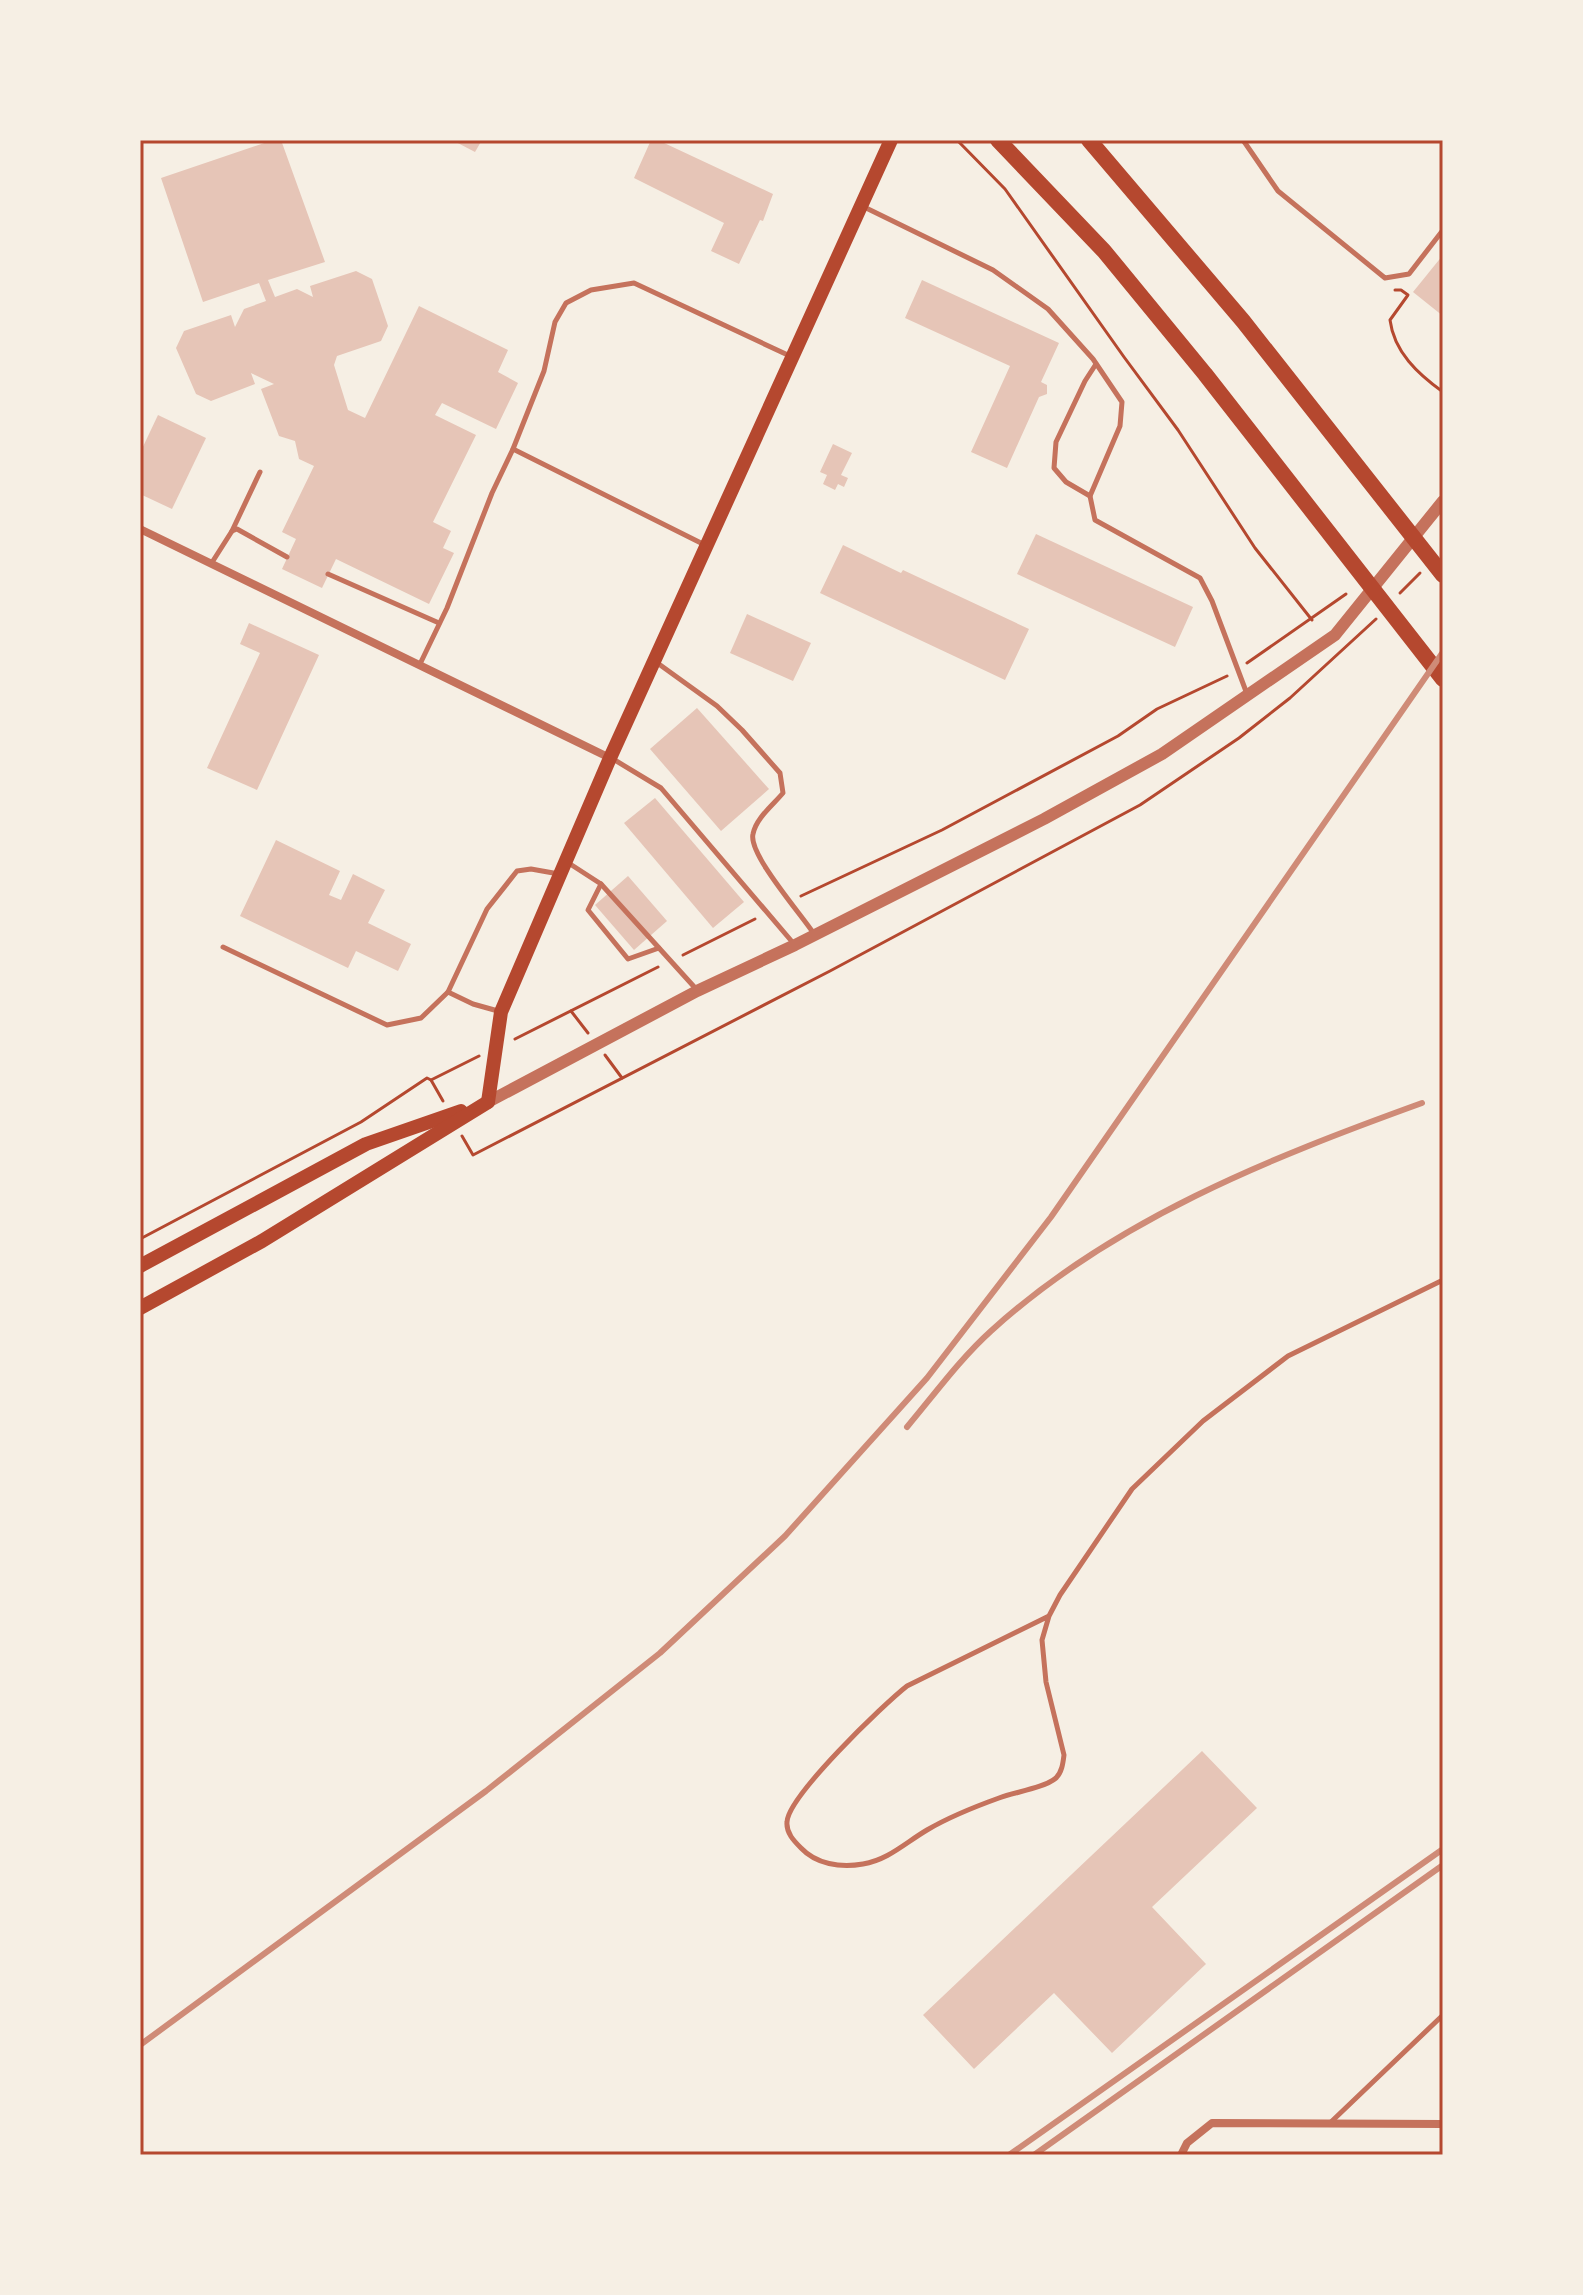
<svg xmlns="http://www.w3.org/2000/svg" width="1583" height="2295" font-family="'PT Serif',serif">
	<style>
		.building { fill: #e6c5b7 }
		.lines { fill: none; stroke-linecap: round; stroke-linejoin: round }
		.path { stroke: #b5482f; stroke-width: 3 }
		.service { stroke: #c5725c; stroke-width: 5 }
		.minor { stroke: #c5725c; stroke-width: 8 }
		.tertiary { stroke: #c5725c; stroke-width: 12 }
		.secondary { stroke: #b5482f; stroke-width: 14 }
		.trunk { stroke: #b5482f; stroke-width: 16 }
		.rail { stroke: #cf8b77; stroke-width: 6 }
		.neatline { fill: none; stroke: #b5482f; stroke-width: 3 }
	</style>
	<rect width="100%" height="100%" fill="#f6efe4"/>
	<!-- building -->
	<g class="building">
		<polygon points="273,140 281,140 325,262 268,280 275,297 297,289 313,297 310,286 356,271 372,279 388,326 381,341 337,356 334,365 348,410 365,418 419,306 508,350 498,372 518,383 496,429 442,403 435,415 476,435 433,522 451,531 443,548 454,553 429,604 336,559 322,588 282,569 296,539 282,532 314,466 299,459 295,441 279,436 261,389 274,384 251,373 255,384 211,401 196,394 176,348 184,331 231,315 235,327 244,309 266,301 259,283 203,302 161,178"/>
		<polygon points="452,140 482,140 475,152"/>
		<polygon points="651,140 662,142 773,194 763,221 760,220 739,264 711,251 724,223 634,178"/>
		<polygon points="1443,255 1443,316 1413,292"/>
		<polygon points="922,280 1059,343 1041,382 1047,385 1047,394 1039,397 1007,468 971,452 1010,366 905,318"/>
		<polygon points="158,415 206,438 172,509 140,494 140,453"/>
		<polygon points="833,444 852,453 841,475 848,478 844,487 838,484 835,490 823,484 827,475 820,472"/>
		<polygon points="1036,534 1193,607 1175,647 1017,574"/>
		<polygon points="843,545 901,573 903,570 1029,629 1005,680 820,593"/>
		<polygon points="747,614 811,643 793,681 730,653"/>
		<polygon points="249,623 319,655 257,790 207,768 260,653 240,644"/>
		<polygon points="697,708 769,789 721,831 650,749"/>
		<polygon points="655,798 744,902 713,928 624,823"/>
		<polygon points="276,840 340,871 329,895 341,900 353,874 385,890 368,923 411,944 398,971 356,951 348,968 240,916"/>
		<polygon points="628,876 667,921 634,950 595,905"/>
		<polygon points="1202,1751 1257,1808 1152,1907 1206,1964 1112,2053 1054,1993 974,2069 923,2015"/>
	</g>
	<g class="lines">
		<!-- path -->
		<g class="path">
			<polyline points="957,140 1005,189 1124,357 1178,430 1255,548 1312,620"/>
			<path d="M 1395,290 L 1401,290 L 1408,295 L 1390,320 C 1394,352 1418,374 1443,392"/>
			<polyline points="1400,593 1420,573"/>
			<polyline points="1247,663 1346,594"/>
			<polyline points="801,896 942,830 1118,736 1157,709 1227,676"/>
			<polyline points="683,955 755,919"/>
			<polyline points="571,1011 588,1033"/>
			<polyline points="515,1039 658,967"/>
			<polyline points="605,1055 622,1078"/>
			<polyline points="431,1080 443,1101"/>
			<polyline points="462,1136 473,1155 830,971 1140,805 1239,738 1290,698 1376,619"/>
			<polyline points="140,1239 361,1122 427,1078 431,1080 479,1056"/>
		</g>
		<!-- service -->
		<g class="service">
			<polyline points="1243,140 1278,191 1385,278 1409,274 1443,230"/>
			<polyline points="862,206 993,270 1048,309 1093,359 1122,402 1120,426 1090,496 1095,520 1200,578 1212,601 1247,694"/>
			<polyline points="513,449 705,545"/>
			<polyline points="1090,496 1066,482 1054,468 1056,442 1085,381 1096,364"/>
			<polyline points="232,531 260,472"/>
			<polyline points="211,564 232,531 237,529 287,557"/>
			<polyline points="328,574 439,623"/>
			<path d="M 656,662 L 717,706 L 742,730 L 780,773 L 783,793 C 773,805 756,818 753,834 C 748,854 801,914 814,934"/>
			<polyline points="420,664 447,608 492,493 513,449 544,371 555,322 566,303 591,290 634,283 790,356"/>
			<polyline points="613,759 661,788 794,944"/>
			<polyline points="567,862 601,884 588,910 628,959 659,948 697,990"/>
			<polyline points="601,884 659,948"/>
			<polyline points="223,947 387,1025 421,1018 448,992 473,1004 498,1011"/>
			<polyline points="448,992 487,909 517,871 531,869 559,874"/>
			<path d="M 1049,1616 L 907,1686 C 884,1704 788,1796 787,1822 C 786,1833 794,1841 801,1848 C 816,1864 840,1868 863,1864 C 888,1860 905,1843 927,1830 C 949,1817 974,1807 999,1798 C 1015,1792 1044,1788 1056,1778 C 1062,1772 1063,1763 1064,1755 L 1046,1682 L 1042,1640 L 1049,1616 L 1060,1595 L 1132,1489 L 1203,1421 L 1288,1356 L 1443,1280"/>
			<polyline points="1331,2122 1443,2015"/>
		</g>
		<!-- minor -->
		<g class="minor">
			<polyline points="140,529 610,758"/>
			<polyline points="1181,2155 1187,2143 1212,2123 1443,2124"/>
		</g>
		<!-- tertiary -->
		<polyline class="tertiary" points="488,1102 697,991 795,945 1044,819 1162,754 1335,635 1443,501"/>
		<!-- secondary -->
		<g class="secondary">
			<polyline points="488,1102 501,1012 610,758 891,140"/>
			<polyline points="140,1266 366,1144 461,1111"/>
			<polyline points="140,1308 262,1241 488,1102"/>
		</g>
		<!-- trunk -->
		<g class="trunk">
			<polyline points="998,140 1104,251 1205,374 1443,679"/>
			<polyline points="1089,140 1243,321 1443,575"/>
		</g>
		<!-- rail -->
		<g class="rail">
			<path d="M 907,1427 C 934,1395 960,1359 991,1331 C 1113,1220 1270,1158 1422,1103"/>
			<polyline points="140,2045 486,1791 660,1653 785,1536 927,1378 1051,1217 1443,652"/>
			<polyline points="1009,2155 1443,1849"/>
			<polyline points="1034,2155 1443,1865"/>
		</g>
	</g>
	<!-- border -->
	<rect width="1583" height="2295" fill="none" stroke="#f6efe4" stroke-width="284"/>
	<rect x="142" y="142" width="1299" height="2011" class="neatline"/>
</svg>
